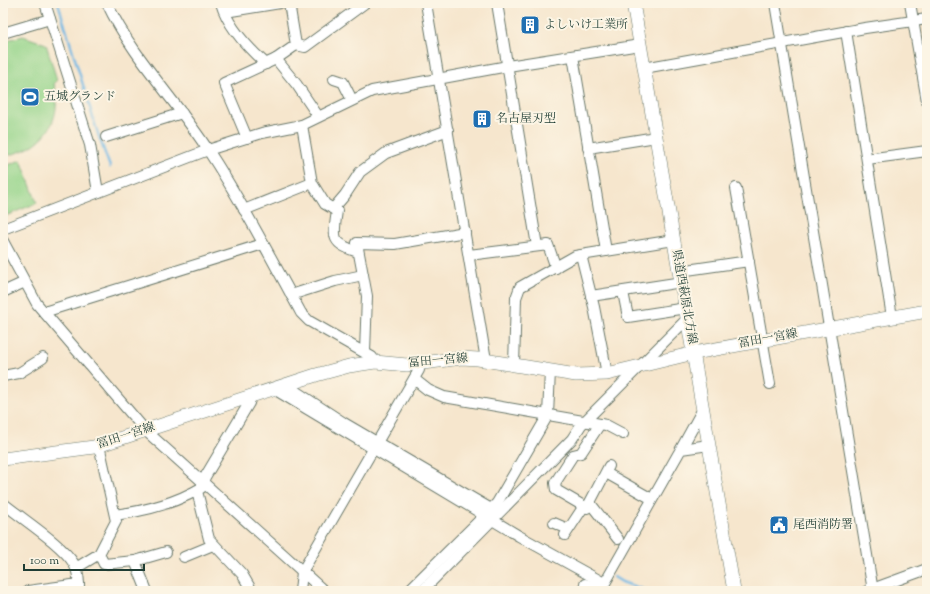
<svg xmlns="http://www.w3.org/2000/svg" width="930" height="594" font-family="'Sorts Mill Goudy','Noto Serif JP',serif">
	<style>
		.green { fill: #95d48a; stroke: #5a885f }
		.lines { fill: none; stroke-linecap: round; stroke-linejoin: round }
		.stream { stroke: #6db7e5; stroke-width: 2.5 }
		.minor-casing { stroke: #6a786a; stroke-width: 12 }
		.major-casing { stroke: #6a786a; stroke-width: 14 }
		.minor { stroke: #fff; stroke-width: 10 }
		.major { stroke: #fff; stroke-width: 13 }
		.labels { text-anchor: middle; dominant-baseline: central; stroke-width: 4; stroke-linejoin: round; paint-order: stroke }
		.poi-label { font-size: 12px; fill: #1f3d34; stroke: #fcf5e5; text-anchor: start }
		.street-label { font-size: 12px; fill: #1f3d34; stroke: #fcf5e5 }
	</style>
	<rect width="100%" height="100%" fill="#fcf5e5"/>
	<filter id="ink" filterUnits="userSpaceOnUse"><feTurbulence type="fractalNoise" baseFrequency=".025" numOctaves="2"/><feDisplacementMap in="SourceGraphic" scale="8" xChannelSelector="R" yChannelSelector="G"/><feConvolveMatrix kernelMatrix="1 2 1 2 8 2 1 2 1" color-interpolation-filters="sRGB"/></filter>
	<filter id="wash" filterUnits="userSpaceOnUse"><feTurbulence type="fractalNoise" baseFrequency=".012" numOctaves="4" result="noise"/><feDisplacementMap in="SourceGraphic" scale="16" xChannelSelector="R" yChannelSelector="G"/><feGaussianBlur stdDeviation="0.9" result="paint"/><feColorMatrix in="noise" values="0 0 0 0 0 0 0 0 0 0 0 0 0 0 0 0 0 1.4 0 .05"/><feComposite in="paint" operator="in"/></filter>
	<g filter="url(#wash)">
		<rect width="100%" height="100%" fill="#f6e6cd"/>
		<!-- green -->
		<g class="green">
			<path d="M 23,36 L 46,44 L 57,80 L 54,83 C 64,123 42,150 3,156 L 3,41 Z"/>
			<polygon points="21,160 37,203 3,217 3,167"/>
		</g>
		<g class="lines">
			<!-- stream -->
			<g class="stream">
				<polyline points="58,3 98,134 110,167"/>
				<polyline points="614,577 622,582 647,591"/>
			</g>
		</g>
	</g>
	<g filter="url(#ink)">
		<g class="lines">
			<defs>
				<g id="minor">
					<polyline points="45,3 90,145 98,192"/>
					<path d="M 107,3 C 132,57 176,100 208,150 C 242,202 271,258 301,313 L 309,321 L 372,357 L 375,362"/>
					<path d="M 221,3 C 228,27 248,48 266,64"/>
					<polyline points="426,3 486,360"/>
					<polyline points="497,3 537,246"/>
					<polyline points="775,3 873,591"/>
					<polyline points="910,3 927,101"/>
					<polyline points="225,12 280,3"/>
					<polyline points="846,31 892,317"/>
					<polyline points="3,33 50,19"/>
					<polyline points="296,45 305,47 365,3"/>
					<polyline points="573,56 606,251"/>
					<polyline points="276,59 297,85 318,116"/>
					<polyline points="644,68 865,28 927,19"/>
					<polyline points="334,79 343,82 352,100"/>
					<path d="M 302,125 L 312,183 L 325,204 L 337,211 C 333,238 331,243 358,252"/>
					<polyline points="106,137 182,113"/>
					<polyline points="247,138 224,83 276,59 296,45 289,3"/>
					<polyline points="588,148 656,137"/>
					<polyline points="867,159 927,151"/>
					<polyline points="736,188 770,384"/>
					<polyline points="333,209 345,195 360,172 386,153 448,130"/>
					<polyline points="244,210 312,183"/>
					<polyline points="3,229 208,150 262,133 302,125 372,91 508,66 640,45"/>
					<polyline points="3,241 37,304 145,430 324,591"/>
					<polyline points="469,255 548,245 556,268"/>
					<polyline points="581,255 594,307 607,374"/>
					<polyline points="680,271 749,261"/>
					<polyline points="3,292 25,282"/>
					<polyline points="623,292 628,317 686,308"/>
					<polyline points="291,295 335,281 363,275"/>
					<polyline points="591,296 682,282"/>
					<polyline points="44,312 263,244"/>
					<polyline points="365,352 367,296 357,243 395,244 465,232"/>
					<polyline points="514,365 516,298 520,287 575,256 674,240"/>
					<polyline points="3,376 19,373 43,358"/>
					<polyline points="414,379 428,390 444,397 606,425 623,434"/>
					<polyline points="286,385 344,423 491,509"/>
					<polyline points="274,389 519,536 604,583"/>
					<polyline points="600,424 581,453 573,455 555,483 556,490 587,508 609,466"/>
					<polyline points="681,449 703,409"/>
					<polyline points="606,473 652,499"/>
					<polyline points="197,491 209,539 242,574 252,591"/>
					<path d="M 3,503 C 21,518 63,545 74,564 C 79,572 79,582 79,591"/>
					<polyline points="590,503 618,539"/>
					<path d="M 115,515 C 145,511 174,504 201,488 L 205,477 L 249,403 L 251,396"/>
					<polyline points="554,523 568,529"/>
					<polyline points="565,535 584,506"/>
					<polyline points="99,554 104,564 135,561 147,591"/>
					<polyline points="184,557 213,545"/>
					<polyline points="135,561 166,552"/>
					<polyline points="76,568 99,554 116,521 99,445"/>
					<polyline points="585,584 604,591"/>
					<polyline points="601,590 681,449 709,445"/>
					<polyline points="28,591 79,584"/>
					<polyline points="300,591 302,572 419,370 419,364"/>
					<polyline points="408,591 497,503 548,415 550,371"/>
					<polyline points="422,591 572,439 581,425 688,318"/>
					<polyline points="867,591 927,569"/>
				</g>
				<g id="major">
					<polyline points="633,3 734,591"/>
					<polyline points="3,459 94,447 316,375 349,366 375,362 407,365 462,358 478,359 576,375 607,374 694,353 927,311"/>
				</g>
			</defs>
			<!-- minor casing -->
			<use href="#minor" class="minor-casing"/>
			<!-- major casing -->
			<use href="#major" class="major-casing"/>
			<!-- minor -->
			<use href="#minor" class="minor"/>
			<!-- major -->
			<use href="#major" class="major"/>
		</g>
	</g>
	<!-- icons -->
	<defs>
		<symbol id="building-square" viewBox="-11 -11 22 22"><rect x="-9" y="-9" width="18" height="18" rx="4" fill="#1f6fb2" stroke="#fcf5e5"/><path d="M-4-6H4V6H1V3H-1V6H-4ZM-2.5-4.3h1.7v1.8h-1.7ZM.8-4.3h1.7v1.8H.8ZM-2.5-1h1.7V.8h-1.7ZM.8-1h1.7V.8H.8Z" fill="#fff"/></symbol>
		<symbol id="stadium-square" viewBox="-11 -11 22 22"><rect x="-9" y="-9" width="18" height="18" rx="4" fill="#1f6fb2" stroke="#fcf5e5"/><path d="M0-5a6.5 5 0 1 0 0 10a6.5 5 0 1 0 0-10ZM-3.5-1.8h7v3.6h-7Z" fill="#fff"/></symbol>
		<symbol id="civic-square" viewBox="-11 -11 22 22"><rect x="-9" y="-9" width="18" height="18" rx="4" fill="#1f6fb2" stroke="#fcf5e5"/><path d="M-.6-6.5H3V-4.5H.6V-3L4-1V1h2V6H-6V1h2V-1L-.6-3ZM-1.2 2.5V6h2.4V2.5Z" fill="#fff"/></symbol>
	</defs>
	<g fill-rule="evenodd">
		<use href="#building-square" x="519" y="14" width="22" height="22"/>
		<use href="#stadium-square" x="19" y="86" width="22" height="22"/>
		<use href="#building-square" x="471" y="108" width="22" height="22"/>
		<use href="#civic-square" x="768" y="514" width="22" height="22"/>
	</g>
	<g class="labels">
		<!-- poi labels -->
		<g class="poi-label">
			<text x="544" y="25">よしいけ工業所</text>
			<text x="44" y="97">五城グランド</text>
			<text x="496" y="119">名古屋刃型</text>
			<text x="793" y="525">尾西消防署</text>
		</g>
		<!-- street labels -->
		<g class="street-label">
			<text transform="translate(684 297) rotate(80)">県道西萩原北方線</text>
			<text transform="translate(768 339) rotate(-10)">冨田一宮線</text>
			<text transform="translate(438 361) rotate(-5)">冨田一宮線</text>
			<text transform="translate(126 436) rotate(-18)">冨田一宮線</text>
		</g>
	</g>
	<!-- margin -->
	<rect width="930" height="594" fill="none" stroke="#fcf5e5" stroke-width="16"/>
	<!-- scale -->
	<path d="M24 564v6h120v-6" fill="none" stroke="#1f3d34" stroke-width="2"/>
	<text x="30" y="564" font-size="12" fill="#1f3d34" stroke="#fcf5e5" stroke-width="3" paint-order="stroke">100 m</text>
</svg>
